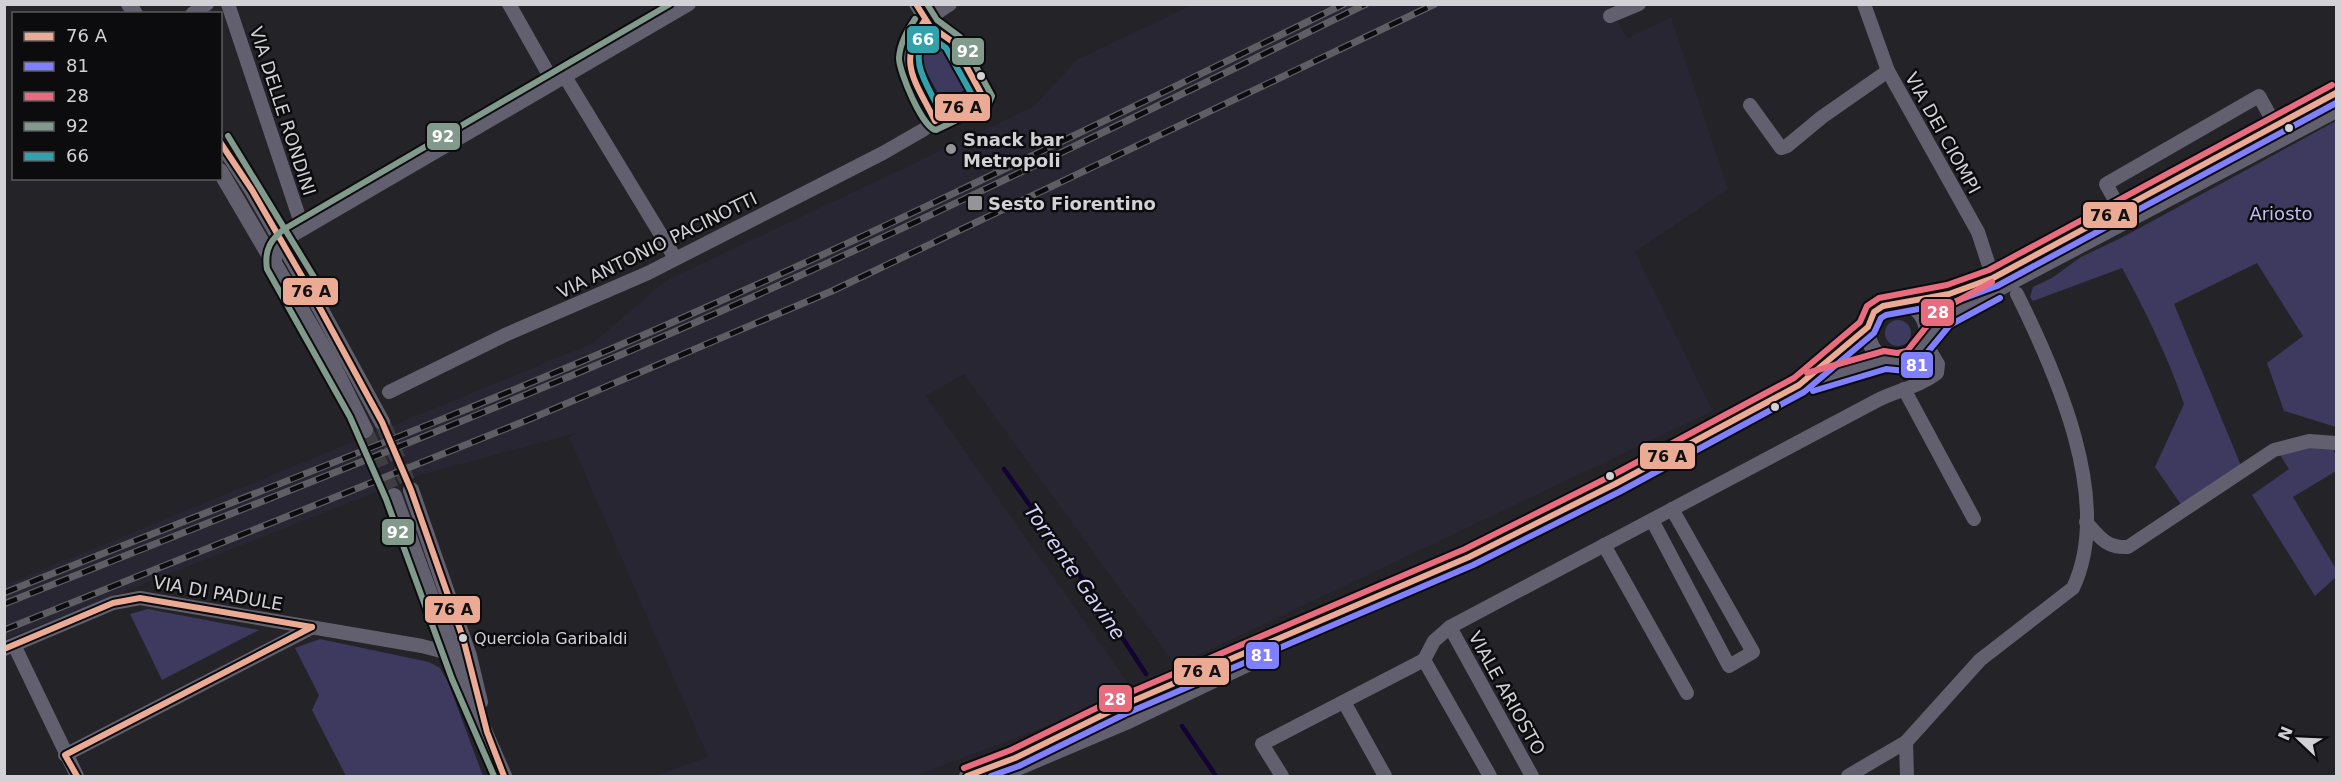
<svg xmlns="http://www.w3.org/2000/svg" width="2341" height="781" font-family="'DejaVu Sans',sans-serif">
	<style>
		.built { fill: #272632 }
		.green { fill: #3e395e }
		.lines { fill: none; stroke-linecap: round; stroke-linejoin: round }
		.stream { stroke: #130335; stroke-width: 4.5 }
		.tertiary-tunnel { stroke: #3e3d42; stroke-width: 16; stroke-dasharray: 16 8; stroke-linecap: butt }
		.minor { stroke: #62606e; stroke-width: 14 }
		.tertiary { stroke: #62606e; stroke-width: 16 }
		.rail-casing { stroke: #5f5e64; stroke-width: 7 }
		.rail { stroke: #0c0c0f; stroke-width: 4.5; stroke-dasharray: 14; stroke-linecap: butt }
		.bus-1-casing { stroke: #0c0c0f; stroke-width: 10 }
		.bus-2-casing { stroke: #0c0c0f; stroke-width: 10 }
		.bus-3-casing { stroke: #0c0c0f; stroke-width: 10 }
		.bus-4-casing { stroke: #0c0c0f; stroke-width: 10 }
		.bus-5-casing { stroke: #0c0c0f; stroke-width: 10 }
		.bus-1 { stroke: #eaaa94; stroke-width: 6 }
		.bus-2 { stroke: #8080ff; stroke-width: 6 }
		.bus-3 { stroke: #e96b7e; stroke-width: 6 }
		.bus-4 { stroke: #819a8c; stroke-width: 6 }
		.bus-5 { stroke: #31a2ac; stroke-width: 6 }
		.bus-dot { fill: #d2d2d6; stroke: #0c0c0f; stroke-width: 2 }
		.poi-dot { fill: #959599; stroke: #0c0c0f; stroke-width: 2 }
		.labels { text-anchor: middle; dominant-baseline: central; stroke-width: 5; stroke-linejoin: round; paint-order: stroke }
		.bus-label { font-size: 16px; fill: #d2d2d6; stroke: #0c0c0f; text-anchor: start }
		.street-label { font-size: 18px; fill: #d2d2d6; stroke: #0c0c0f }
		.poi-label { font-size: 18px; font-weight: bold; fill: #d2d2d6; stroke: #0c0c0f; text-anchor: start }
		.park-label { font-size: 18px; fill: #c1bcf6; stroke: #0c0c0f }
		.water-label { font-size: 20px; font-style: italic; fill: #d5d2f9; stroke: #0c0c0f }
		.line-badge { stroke: #0c0c0f; stroke-width: 2 }
		.badge-label { font-size: 16px; text-anchor: middle; font-weight: bold; fill: #fff }
		.pale-badge-label { font-size: 16px; text-anchor: middle; font-weight: bold; fill: #111 }
	</style>
	<rect width="100%" height="100%" fill="#242328"/>
	<!-- built -->
	<polygon class="built" points="1192,5 1608,5 1627,38 1671,17 1728,189 1635,252 1713,411 1176,666 964,374 926,396 1135,693 915,776 654,776 708,757 569,437 576,433 417,476 5,639 5,585 593,343 665,281 1033,107 1078,59"/>
	<!-- green -->
	<g class="green">
		<polygon points="935,43 944,47 967,89 943,102 921,62 925,48"/>
		<path d="M 2336,121 L 2336,427 L 2284,411 L 2267,363 L 2303,336 L 2257,263 L 2174,304 L 2242,468 L 2182,506 L 2155,467 L 2184,404 C 2168,357 2146,312 2122,268 L 2033,301 L 2030,297 L 2033,287 L 2052,278 L 2081,257 L 2123,237 Z"/>
		<circle cx="1898" cy="333" r="13"/>
		<polygon points="2294,444 2333,449 2336,456 2336,471 2293,497 2336,569 2336,577 2315,596 2252,495 2289,469 2279,453"/>
		<polygon points="148,609 259,630 162,680 130,614"/>
		<polygon points="320,639 429,662 440,668 448,682 483,776 346,776 312,710 319,695 295,648"/>
	</g>
	<g class="lines">
		<!-- stream -->
		<g class="stream">
			<polyline points="1004,469 1097,599 1146,674"/>
			<polyline points="1182,726 1216,776"/>
		</g>
		<!-- tertiary-tunnel -->
		<g class="tertiary-tunnel">
			<polyline points="382,422 411,490"/>
			<polyline points="365,430 394,496"/>
		</g>
		<!-- minor -->
		<g class="minor">
			<polyline points="228,4 303,229"/>
			<polyline points="509,4 553,82"/>
			<path d="M 916,4 L 930,26 L 953,42 L 983,97 L 935,121 C 910,64 884,46 950,4"/>
			<polyline points="1864,4 1888,71 1978,232 1993,278"/>
			<polyline points="192,14 207,4"/>
			<polyline points="1610,16 1639,4"/>
			<polyline points="564,75 675,258"/>
			<polyline points="1750,105 1781,148 1787,146 1822,117 1888,71"/>
			<polyline points="2121,211 2106,184 2259,96 2278,130 2277,133"/>
			<polyline points="275,265 275,248 286,239 689,4"/>
			<polyline points="1904,389 1974,519"/>
			<polyline points="389,392 505,335 648,273 883,153 923,130 935,121"/>
			<polyline points="1652,520 1729,666 1753,652 1672,509"/>
			<path d="M 2086,522 C 2100,538 2107,548 2128,547 L 2274,450 L 2309,441 L 2336,443"/>
			<polyline points="1604,545 1687,693"/>
			<polyline points="1450,627 1532,776"/>
			<polyline points="14,645 77,776"/>
			<polyline points="4,649 113,603 140,598 422,646 441,651 455,661"/>
			<polyline points="1424,660 1490,776"/>
			<polyline points="1344,702 1385,776"/>
			<polyline points="65,755 311,628"/>
			<path d="M 1282,776 L 1262,744 L 1424,660 L 1434,641 L 1450,627 L 1878,400 C 1898,390 1919,387 1937,373 L 1938,364 L 1926,344"/>
			<polyline points="1848,776 1906,742"/>
			<path d="M 1907,776 L 1906,742 L 1980,660 L 2073,588 C 2114,501 2056,373 2017,294"/>
		</g>
		<!-- tertiary -->
		<g class="tertiary">
			<polyline points="129,4 135,14"/>
			<path d="M 2336,93 L 1993,278 C 1964,288 1935,301 1904,302 C 1895,302 1887,302 1879,309 C 1852,330 1878,374 1910,360 C 1925,353 1928,336 1938,325 C 1942,319 1950,315 1956,311 L 2336,110"/>
			<polyline points="220,141 252,190 315,299 382,422"/>
			<polyline points="220,171 329,357 365,430"/>
			<path d="M 1903,302 C 1922,309 1929,322 1927,342"/>
			<polyline points="1805,383 1886,360"/>
			<polyline points="411,490 469,656 480,702"/>
			<polyline points="394,496 460,676 504,776"/>
			<polyline points="1010,771 1126,722 1262,657"/>
			<polyline points="967,776 1015,758 1121,706 1469,557 1590,497 1799,385 1868,327"/>
		</g>
		<defs>
			<g id="rail">
				<path d="M 4,593 C 227,503 453,419 673,322 C 899,223 1122,112 1344,4"/>
				<path d="M 4,604 C 229,514 455,427 676,331 C 909,229 1137,116 1366,4"/>
				<polyline points="4,630 530,419 832,291 1435,4"/>
			</g>
		</defs>
		<!-- rail casing -->
		<use href="#rail" class="rail-casing"/>
		<!-- rail -->
		<use href="#rail" class="rail"/>
		<defs>
			<g id="bus-1">
				<path d="M 916,4 L 930,26 L 953,42 L 983,97 L 935,121 C 915,80 896,63 925,20"/>
				<polyline points="220,142 252,190 315,299 382,422 411,490 463,638 487,732 504,776"/>
				<polyline points="4,649 113,603 140,598 312,627"/>
				<polyline points="77,776 65,755 312,627"/>
				<polyline points="967,776 1015,758 1121,706 1469,557 1615,484 1799,385 1868,327 1874,312 1883,306 1949,294 1993,278 2336,93"/>
			</g>
			<g id="bus-2">
				<polyline points="1813,391 1886,369 1906,371 1916,366 1950,325 2000,298"/>
				<polyline points="991,776 1019,766 1125,714 1473,565 1619,492 1804,392 1874,333 1881,318 1886,315 1951,303 1997,286 2336,103"/>
			</g>
			<g id="bus-3">
				<polyline points="1807,373 1884,351 1897,353 1907,351 1939,311 1992,282"/>
				<polyline points="964,768 1011,750 1117,698 1465,549 1611,476 1794,378 1860,322 1867,306 1879,298 1947,285 1989,270 2332,85"/>
			</g>
			<g id="bus-4">
				<path d="M 915,19 C 907,31 900,43 899,58 C 899,72 923,129 936,130 L 988,105 L 992,96 L 960,37 L 937,20 L 927,4"/>
				<polyline points="228,136 314,277"/>
				<path d="M 494,776 L 452,679 L 386,499 L 350,417 L 267,269 C 264,250 271,238 286,228 L 670,4"/>
			</g>
			<path id="bus-5" d="M 926,34 L 946,48 L 971,93 L 939,109 C 927,84 908,61 926,34 Z"/>
		</defs>
		<!-- bus-1 casing -->
		<use href="#bus-1" class="bus-1-casing"/>
		<!-- bus-2 casing -->
		<use href="#bus-2" class="bus-2-casing"/>
		<!-- bus-3 casing -->
		<use href="#bus-3" class="bus-3-casing"/>
		<!-- bus-4 casing -->
		<use href="#bus-4" class="bus-4-casing"/>
		<!-- bus-5 casing -->
		<use href="#bus-5" class="bus-5-casing"/>
		<!-- bus-1 -->
		<use href="#bus-1" class="bus-1"/>
		<!-- bus-2 -->
		<use href="#bus-2" class="bus-2"/>
		<!-- bus-3 -->
		<use href="#bus-3" class="bus-3"/>
		<!-- bus-4 -->
		<use href="#bus-4" class="bus-4"/>
		<!-- bus-5 -->
		<use href="#bus-5" class="bus-5"/>
	</g>
	<!-- markers -->
	<g class="bus-dot">
		<circle cx="981" cy="76" r="5"/>
		<circle cx="2289" cy="128" r="5"/>
		<circle cx="1775" cy="407" r="5"/>
		<circle cx="1610" cy="476" r="5"/>
		<circle cx="463" cy="638" r="5"/>
	</g>
	<g class="poi-dot">
		<circle cx="951" cy="149" r="6"/>
		<rect x="967" y="195" width="16" height="16" rx="3"/>
	</g>
	<g class="labels">
		<!-- bus labels -->
		<g class="bus-label">
			<text x="474" y="638">Querciola Garibaldi</text>
		</g>
		<!-- street labels -->
		<g class="street-label">
			<text transform="translate(283 111) rotate(72)">VIA DELLE RONDINI</text>
			<text transform="translate(1943 133) rotate(61)">VIA DEI CIOMPI</text>
			<text transform="translate(657 245) rotate(-26)">VIA ANTONIO PACINOTTI</text>
			<text transform="translate(218 593) rotate(10)">VIA DI PADULE</text>
			<text transform="translate(1507 693) rotate(61)">VIALE ARIOSTO</text>
		</g>
		<!-- poi labels -->
		<g class="poi-label">
			<text x="963" y="139">Snack bar<tspan x="963" dy="21">Metropoli</tspan></text>
			<text x="988" y="203">Sesto Fiorentino</text>
		</g>
		<!-- park labels -->
		<g class="park-label">
			<text x="2281" y="213">Ariosto</text>
		</g>
		<!-- water labels -->
		<g class="water-label">
			<text transform="translate(1075 572) rotate(55)">Torrente Gavine</text>
		</g>
	</g>
	<g class="line-badge">
		<rect x="906" y="25" width="34" height="29" rx="6" fill="#31a2ac"/>
		<rect x="951" y="37" width="34" height="29" rx="6" fill="#819a8c"/>
		<rect x="934" y="93" width="57" height="29" rx="6" fill="#eaaa94"/>
		<rect x="426" y="122" width="35" height="29" rx="6" fill="#819a8c"/>
		<rect x="2082" y="201" width="56" height="28" rx="6" fill="#eaaa94"/>
		<rect x="282" y="277" width="57" height="29" rx="6" fill="#eaaa94"/>
		<rect x="1920" y="298" width="35" height="29" rx="6" fill="#e96b7e"/>
		<rect x="1900" y="351" width="34" height="28" rx="6" fill="#8080ff"/>
		<rect x="1639" y="442" width="57" height="28" rx="6" fill="#eaaa94"/>
		<rect x="381" y="518" width="34" height="28" rx="6" fill="#819a8c"/>
		<rect x="424" y="595" width="57" height="29" rx="6" fill="#eaaa94"/>
		<rect x="1245" y="641" width="35" height="29" rx="6" fill="#8080ff"/>
		<rect x="1173" y="657" width="57" height="29" rx="6" fill="#eaaa94"/>
		<rect x="1098" y="684" width="35" height="29" rx="6" fill="#e96b7e"/>
	</g>
	<g class="badge-label">
		<text x="923" y="45">66</text>
		<text x="968" y="57">92</text>
		<text x="443" y="142">92</text>
		<text x="1938" y="318">28</text>
		<text x="1917" y="371">81</text>
		<text x="398" y="538">92</text>
		<text x="1262" y="661">81</text>
		<text x="1115" y="705">28</text>
	</g>
	<g class="pale-badge-label">
		<text x="962" y="113">76 A</text>
		<text x="2110" y="221">76 A</text>
		<text x="311" y="297">76 A</text>
		<text x="1667" y="462">76 A</text>
		<text x="453" y="615">76 A</text>
		<text x="1201" y="677">76 A</text>
	</g>
	<!-- border -->
	<rect width="2341" height="781" fill="none" stroke="#d2d2d6" stroke-width="12"/>
	<!-- legend -->
	<rect x="12" y="12" width="210" height="168" fill="#0c0c0f" stroke="#5b5b5f" stroke-width="1.5"/>
	<rect x="24" y="32" width="30" height="9" fill="#eaaa94" stroke="#5b5b5f" stroke-width="1.5"/>
	<text x="66" y="42" font-size="18" fill="#d2d2d6">76 A</text>
	<rect x="24" y="62" width="30" height="9" fill="#8080ff" stroke="#5b5b5f" stroke-width="1.5"/>
	<text x="66" y="72" font-size="18" fill="#d2d2d6">81</text>
	<rect x="24" y="92" width="30" height="9" fill="#e96b7e" stroke="#5b5b5f" stroke-width="1.5"/>
	<text x="66" y="102" font-size="18" fill="#d2d2d6">28</text>
	<rect x="24" y="122" width="30" height="9" fill="#819a8c" stroke="#5b5b5f" stroke-width="1.5"/>
	<text x="66" y="132" font-size="18" fill="#d2d2d6">92</text>
	<rect x="24" y="152" width="30" height="9" fill="#31a2ac" stroke="#5b5b5f" stroke-width="1.5"/>
	<text x="66" y="162" font-size="18" fill="#d2d2d6">66</text>
	<!-- north arrow -->
	<g transform="translate(2299 739) rotate(293)" stroke="#0c0c0f" stroke-width="4.5" paint-order="stroke">
	<path d="M0-4.5L10 22L0 15L-10 22Z" fill="#d2d2d6"/>
	<text y="-9" font-size="16" font-weight="bold" text-anchor="middle" fill="#d2d2d6">N</text>
	</g>
</svg>
